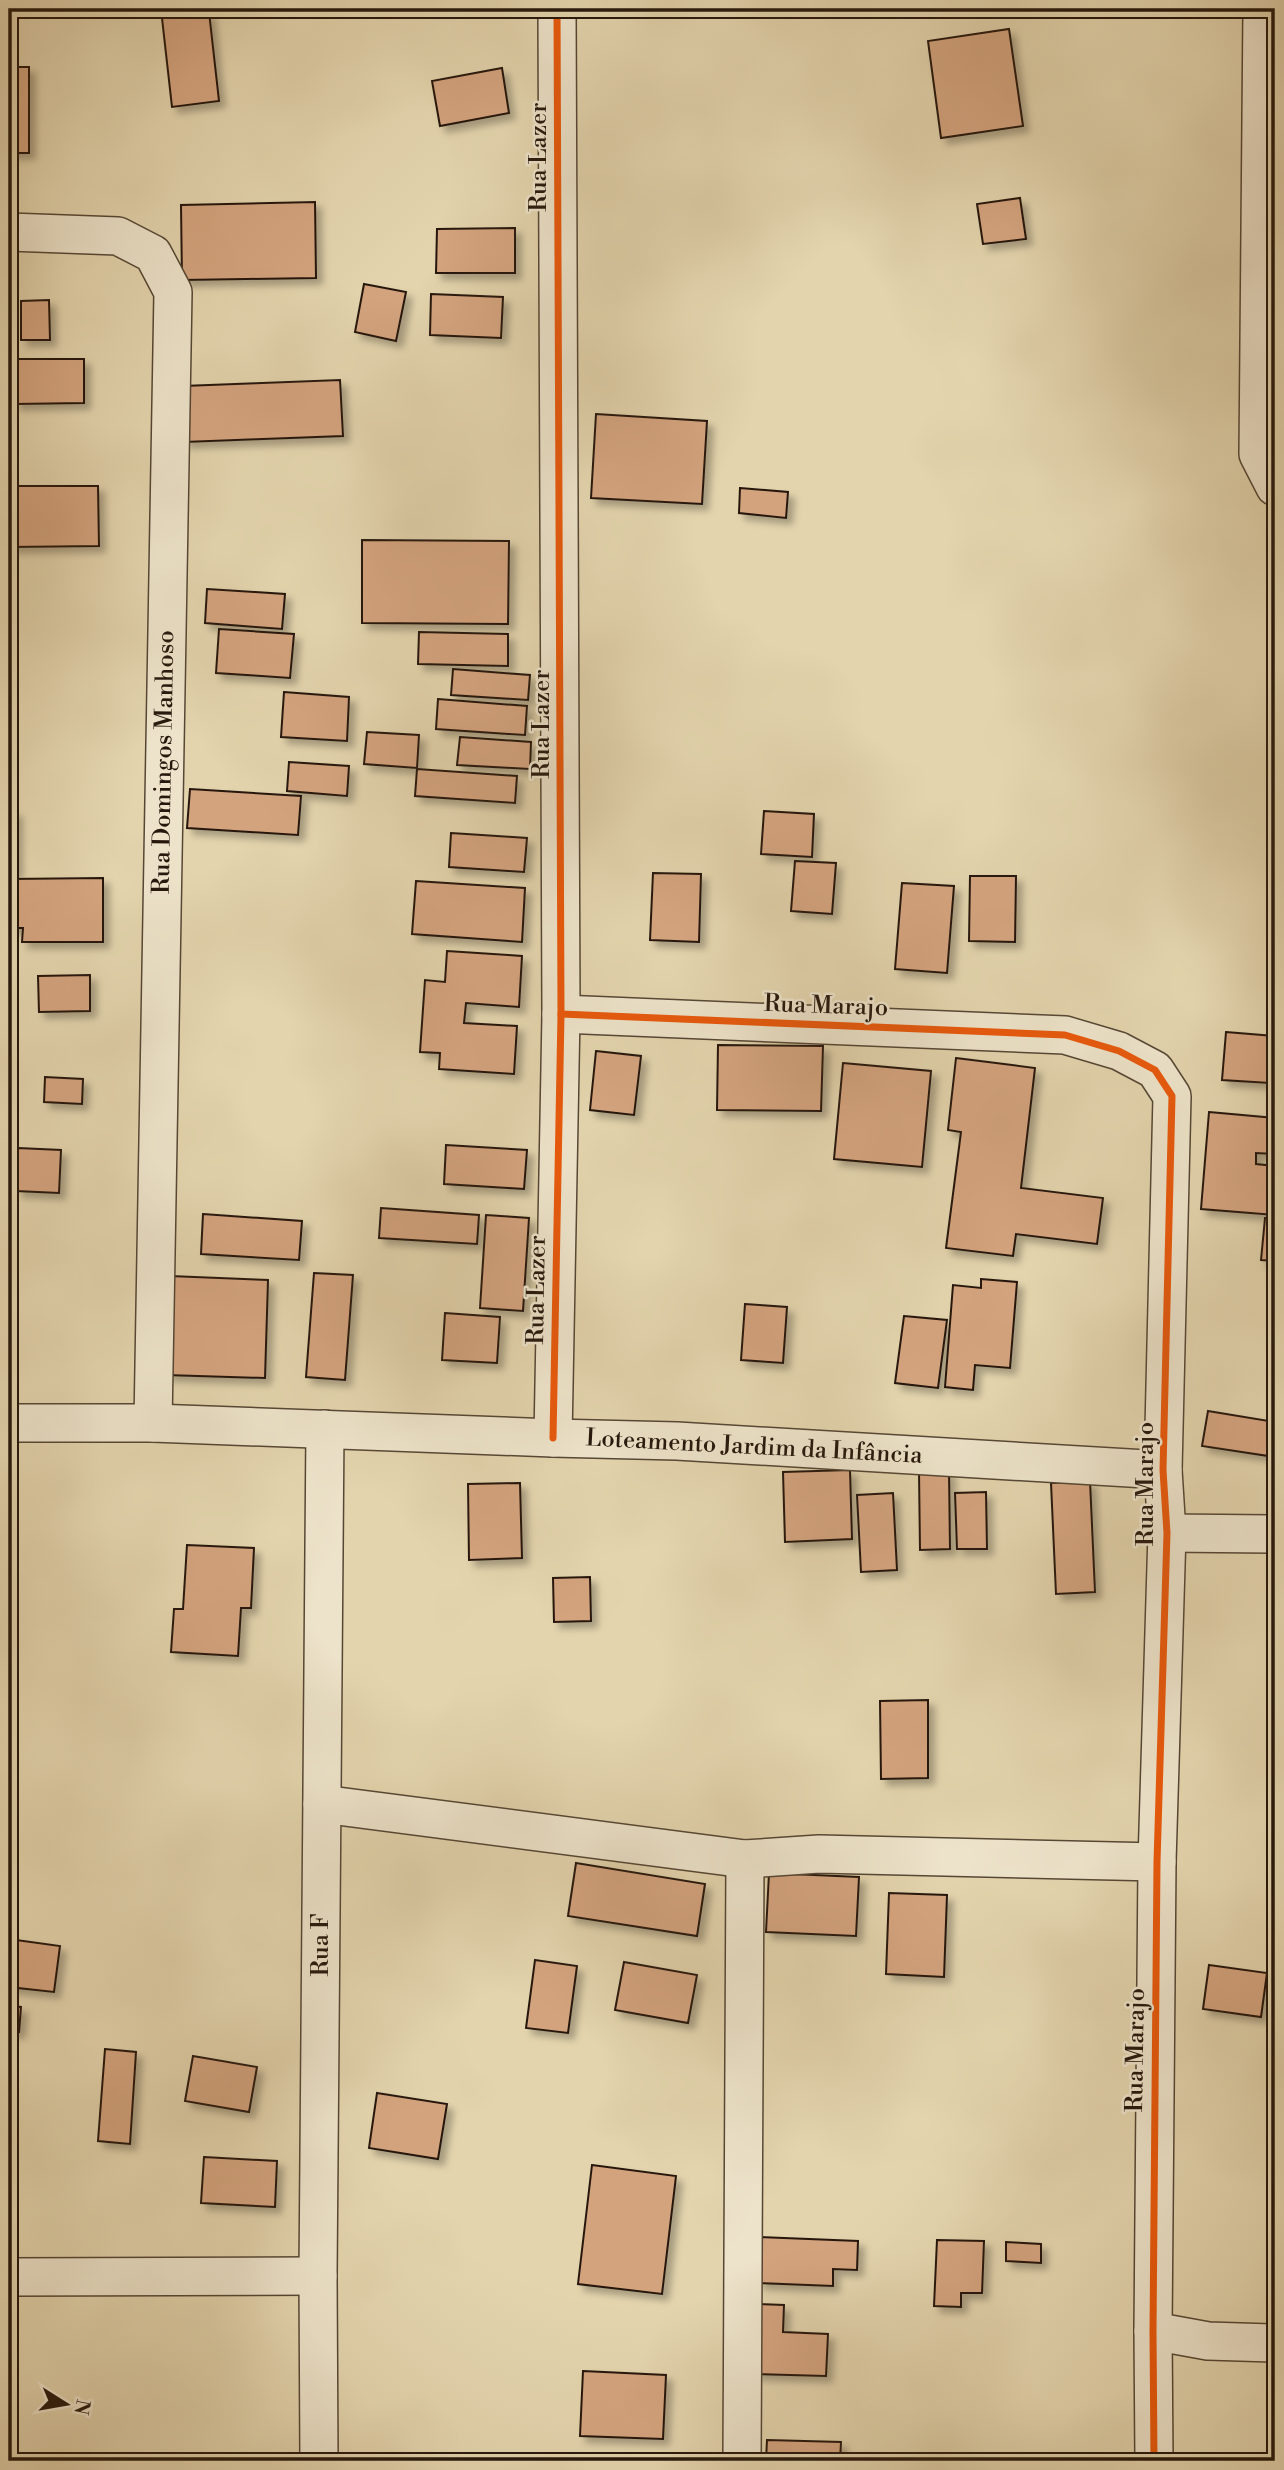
<svg xmlns="http://www.w3.org/2000/svg" width="1284" height="2470" font-family="'Libre Bodoni',serif">
	<style>
		.building { fill: #d3a37e; stroke: #27180d; stroke-width: 2; filter: url(#shadow) }
		.lines { fill: none; stroke-linecap: round; stroke-linejoin: round }
		.street-casing { stroke: #564735; stroke-width: 40 }
		.street { stroke: #ede3ca; stroke-width: 37 }
		.cycleway-casing { stroke: #ede3ca; stroke-width: 11 }
		.cycleway { stroke: #e8590c; stroke-width: 7 }
		.labels { text-anchor: middle; dominant-baseline: central; stroke-width: 5; stroke-linejoin: round; paint-order: stroke }
		.street-label { font-size: 24px; fill: #27180d; stroke: #ede3ca }
	</style>
	<defs>
		<filter id="shadow"><feDropShadow dx="6" dy="6" stdDeviation="3.5" flood-color="#0004"/></filter>
	</defs>
	<rect width="100%" height="100%" fill="#e3d4ad"/>
	<filter id="stains"><feTurbulence type="fractalNoise" baseFrequency=".00286" numOctaves="4"/><feColorMatrix values="0 0 0 0 .2 0 0 0 0 .09 0 0 0 0 .02 0 0 0 .5 -.17"/></filter>
	<radialGradient id="worn" r=".72"><stop offset=".6" stop-color="#630" stop-opacity="0"/><stop offset="1" stop-color="#630" stop-opacity=".3"/></radialGradient>
	<!-- building -->
	<g class="building">
		<polygon points="209,12 219,101 172,107 162,18"/>
		<polygon points="1009,29 1023,126 941,138 928,41"/>
		<rect x="9" y="67" width="20" height="86"/>
		<polygon points="502,68 509,113 440,126 432,81"/>
		<polygon points="1020,198 1026,239 983,244 977,204"/>
		<polygon points="315,202 316,278 182,280 181,205"/>
		<polygon points="515,228 515,273 436,273 437,229"/>
		<polygon points="364,284 406,292 396,341 355,332"/>
		<polygon points="431,294 503,297 501,338 430,335"/>
		<polygon points="49,300 50,340 21,340 21,301"/>
		<polygon points="14,359 84,359 84,403 14,404"/>
		<polygon points="340,380 343,436 184,442 183,386"/>
		<polygon points="596,414 707,421 702,504 591,498"/>
		<polygon points="9,486 98,486 99,546 9,547"/>
		<polygon points="740,488 788,492 786,518 739,513"/>
		<polygon points="362,540 509,541 508,624 362,623"/>
		<polygon points="207,589 285,594 282,629 205,623"/>
		<polygon points="219,629 294,634 290,678 216,673"/>
		<polygon points="419,632 508,634 508,666 418,664"/>
		<polygon points="453,669 530,675 528,700 451,695"/>
		<polygon points="284,692 349,697 347,741 281,737"/>
		<polygon points="438,699 527,706 525,735 436,729"/>
		<polygon points="367,732 419,735 417,768 364,764"/>
		<polygon points="460,737 531,742 530,769 457,765"/>
		<polygon points="289,762 349,766 347,796 287,791"/>
		<polygon points="417,769 517,776 515,803 415,796"/>
		<polygon points="190,789 301,796 298,835 187,828"/>
		<rect x="9" y="811" width="7" height="61"/>
		<polygon points="764,811 814,814 812,857 761,854"/>
		<polygon points="451,833 527,838 524,872 449,867"/>
		<polygon points="795,861 836,863 832,914 791,911"/>
		<polygon points="653,873 701,874 699,942 650,940"/>
		<polygon points="970,876 1016,876 1015,942 969,941"/>
		<polygon points="103,878 103,942 22,942 23,928 9,928 9,879"/>
		<polygon points="416,881 525,888 522,942 412,934"/>
		<polygon points="902,883 954,886 947,973 895,969"/>
		<polygon points="447,951 522,956 519,1007 466,1003 464,1023 517,1026 514,1074 439,1069 440,1053 420,1052 425,980 445,982"/>
		<polygon points="90,975 90,1011 39,1012 38,976"/>
		<polygon points="1226,1032 1274,1036 1270,1083 1222,1080"/>
		<polygon points="718,1045 823,1046 821,1111 717,1110"/>
		<polygon points="596,1051 641,1056 634,1115 590,1110"/>
		<polygon points="956,1058 1035,1068 1021,1188 1103,1198 1097,1244 1016,1234 1013,1256 946,1248 961,1132 948,1130"/>
		<polygon points="843,1063 931,1071 922,1167 834,1159"/>
		<polygon points="45,1077 83,1079 82,1104 44,1102"/>
		<polygon points="1209,1112 1275,1118 1275,1154 1256,1153 1256,1164 1275,1166 1275,1180 1268,1179 1268,1194 1275,1195 1275,1215 1201,1209"/>
		<polygon points="446,1145 527,1150 524,1189 444,1184"/>
		<polygon points="18,1148 61,1150 59,1193 16,1191"/>
		<polygon points="381,1208 479,1215 477,1244 379,1238"/>
		<polygon points="203,1214 302,1221 299,1260 201,1254"/>
		<polygon points="486,1215 529,1218 523,1311 480,1308"/>
		<polygon points="1265,1218 1275,1219 1275,1261 1261,1260"/>
		<polygon points="314,1273 353,1275 345,1380 306,1377"/>
		<polygon points="170,1276 268,1280 265,1378 166,1375"/>
		<polygon points="981,1279 1017,1282 1010,1368 975,1365 973,1390 945,1387 953,1285 981,1288"/>
		<polygon points="745,1304 787,1307 783,1363 741,1360"/>
		<polygon points="445,1313 500,1317 497,1363 442,1360"/>
		<polygon points="904,1316 947,1320 938,1388 895,1383"/>
		<polygon points="1208,1411 1275,1422 1275,1457 1202,1446"/>
		<polygon points="850,1470 852,1539 785,1542 783,1472"/>
		<polygon points="949,1470 950,1549 920,1550 919,1471"/>
		<polygon points="1090,1481 1095,1592 1056,1594 1051,1483"/>
		<polygon points="520,1483 522,1558 469,1560 468,1484"/>
		<polygon points="986,1492 987,1549 957,1549 955,1493"/>
		<polygon points="893,1493 897,1570 861,1572 857,1495"/>
		<polygon points="187,1545 254,1548 251,1608 241,1608 238,1656 171,1652 174,1609 183,1609"/>
		<polygon points="590,1577 591,1621 554,1622 553,1578"/>
		<polygon points="928,1700 928,1778 881,1779 880,1701"/>
		<polygon points="576,1863 705,1884 697,1936 568,1916"/>
		<polygon points="769,1873 859,1877 856,1936 766,1932"/>
		<polygon points="889,1893 947,1895 944,1977 886,1974"/>
		<polygon points="9,1939 60,1946 54,1992 9,1987"/>
		<polygon points="535,1960 577,1966 568,2033 526,2028"/>
		<polygon points="624,1962 697,1975 688,2023 615,2010"/>
		<polygon points="1209,1965 1267,1973 1261,2017 1203,2009"/>
		<polygon points="9,2006 21,2007 19,2032 9,2032"/>
		<polygon points="105,2049 136,2052 130,2144 98,2141"/>
		<polygon points="193,2056 257,2067 249,2112 185,2101"/>
		<polygon points="377,2093 447,2104 438,2159 369,2148"/>
		<polygon points="204,2157 277,2161 275,2207 201,2203"/>
		<polygon points="592,2165 676,2176 662,2294 578,2284"/>
		<polygon points="759,2237 858,2241 857,2270 833,2269 833,2286 758,2283"/>
		<polygon points="937,2240 984,2241 982,2293 961,2293 961,2307 934,2306"/>
		<polygon points="1006,2242 1041,2244 1041,2263 1006,2261"/>
		<polygon points="758,2304 784,2305 783,2332 828,2334 826,2376 754,2374"/>
		<polygon points="583,2371 666,2375 663,2439 580,2436"/>
		<polygon points="767,2440 841,2442 840,2461 766,2461"/>
	</g>
	<g class="lines">
		<defs>
			<g id="street">
				<polyline points="1262,9 1258,454 1275,487"/>
				<polyline points="9,232 118,236 153,254 173,292 153,1423"/>
				<polyline points="561,1014 1065,1035 1119,1051 1155,1070 1172,1096 1163,1470 1167,1533 1157,1862 1153,2331 1154,2461"/>
				<polyline points="9,1423 153,1423 553,1438 677,1441 1163,1470"/>
				<polyline points="553,1438 561,1014 557,9"/>
				<polyline points="1167,1533 1275,1534"/>
				<polyline points="322,1804 745,1859 819,1854 1157,1862"/>
				<polyline points="9,2277 318,2276"/>
				<polyline points="1153,2331 1208,2341 1275,2343"/>
				<polyline points="319,2461 318,2276 325,1429"/>
				<polyline points="742,2461 745,1859"/>
			</g>
		</defs>
		<!-- street casing -->
		<use href="#street" class="street-casing"/>
		<!-- street -->
		<use href="#street" class="street"/>
		<defs>
			<g id="cycleway">
				<polyline points="561,1014 1065,1035 1119,1051 1155,1070 1172,1096 1163,1470 1167,1533 1157,1862 1153,2331 1154,2461"/>
				<polyline points="553,1438 561,1014 557,9"/>
			</g>
		</defs>
		<!-- cycleway casing -->
		<use href="#cycleway" class="cycleway-casing"/>
		<!-- cycleway -->
		<use href="#cycleway" class="cycleway"/>
	</g>
	<g class="labels">
		<!-- street labels -->
		<g class="street-label">
			<text transform="translate(539 157) rotate(-90)">Rua Lazer</text>
			<text transform="translate(542 724) rotate(-90)">Rua Lazer</text>
			<text transform="translate(164 762) rotate(-89)">Rua Domingos Manhoso</text>
			<text transform="translate(826 1006) rotate(2)">Rua Marajo</text>
			<text transform="translate(537 1290) rotate(-89)">Rua Lazer</text>
			<text transform="translate(754 1447) rotate(3)">Loteamento Jardim da Infância</text>
			<text transform="translate(1146 1484) rotate(-90)">Rua Marajo</text>
			<text transform="translate(321 1945) rotate(-90)">Rua F</text>
			<text transform="translate(1136 2050) rotate(-89)">Rua Marajo</text>
		</g>
	</g>
	<!-- margin -->
	<rect width="1284" height="2470" fill="none" stroke="#e3d4ad" stroke-width="35"/>
	<rect x="10" y="10" width="1263" height="2449" fill="none" stroke="#27180d" stroke-width="3.5"/>
	<rect x="18" y="18" width="1249" height="2435" fill="none" stroke="#27180d" stroke-width="2"/>
	<!-- north arrow -->
	<g transform="translate(66 2404) rotate(101)" stroke="#ede3ca" stroke-width="5" paint-order="stroke">
	<path d="M0-5L12 26L0 18L-12 26Z" fill="#27180d"/>
	<text y="-10" font-size="19" font-weight="bold" text-anchor="middle" fill="#27180d">N</text>
	</g>
	<rect width="100%" height="100%" filter="url(#stains)"/>
	<rect width="100%" height="100%" fill="url(#worn)"/>
</svg>
